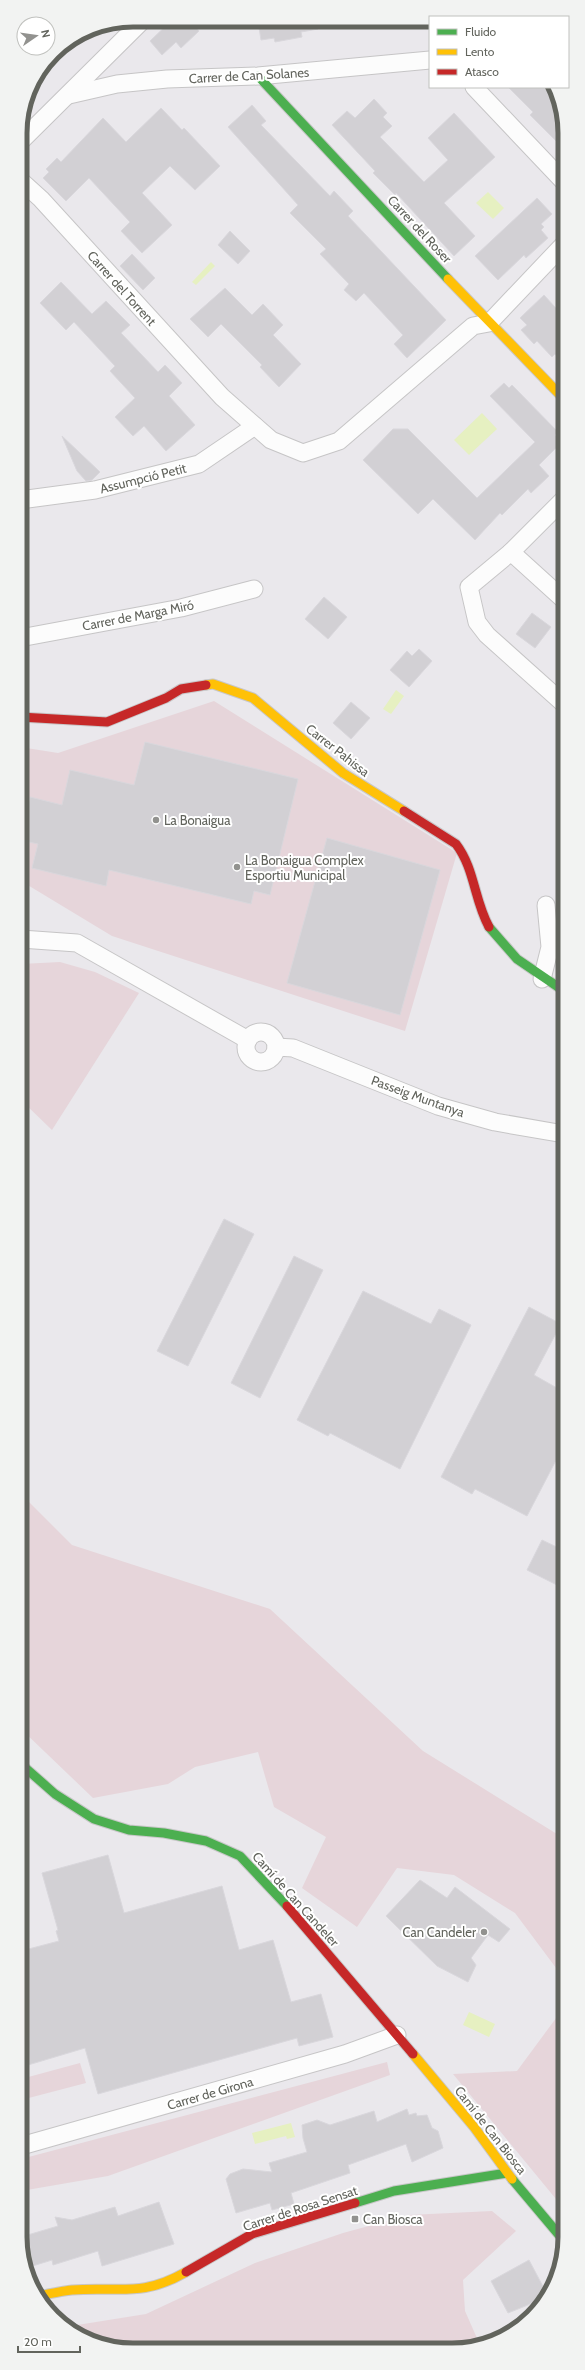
<svg xmlns="http://www.w3.org/2000/svg" width="585" height="2370" font-family="Cabin,sans-serif">
	<style>
		.green { fill: #e6d5da }
		.water { fill: #e6f0c1 }
		.building { fill: #d2d0d4; stroke: #d9d7dc }
		.lines { fill: none; stroke-linecap: round; stroke-linejoin: round }
		.street-casing { stroke: #c6c5c6; stroke-width: 19 }
		.fast-casing { stroke: #c8c7c8; stroke-width: 11 }
		.slow-casing { stroke: #c8c7c8; stroke-width: 11 }
		.jam-casing { stroke: #c8c7c8; stroke-width: 11 }
		.street { stroke: #fcfcfc; stroke-width: 17 }
		.fast { stroke: #4caf50; stroke-width: 9 }
		.slow { stroke: #ffc107; stroke-width: 9 }
		.jam { stroke: #c62828; stroke-width: 9 }
		.poi-dot { fill: #92928f; stroke: #fff; stroke-width: 1.5 }
		.labels { text-anchor: middle; dominant-baseline: central; stroke-width: 4; stroke-linejoin: round; paint-order: stroke }
		.street-label { font-size: 13px; fill: #62645d; stroke: #fff }
		.poi-label { font-size: 13px; fill: #62645d; stroke: #fff; text-anchor: start }
		.rim { fill: none; stroke: #62645d; stroke-width: 5 }
	</style>
	<rect width="100%" height="100%" fill="#eae8ec"/>
	<!-- green -->
	<g class="green">
		<polygon points="214,701 457,853 405,1031 112,936 21,881 20,747 58,753"/>
		<polygon points="60,962 95,972 139,993 52,1130 21,1100 21,964"/>
		<polygon points="21,1494 72,1545 270,1609 423,1751 565,1839 565,1980 515,1913 454,1875 397,1868 357,1927 302,1888 326,1837 274,1807 258,1752 195,1767 168,1784 93,1798 21,1729"/>
		<polygon points="565,2006 565,2210 453,2074 517,2071"/>
		<polygon points="387,2062 390,2075 108,2176 21,2191 21,2159"/>
		<polygon points="80,2063 86,2083 21,2100 21,2079"/>
		<polygon points="492,2211 516,2231 463,2280 465,2311 480,2345 467,2349 111,2348 71,2326 146,2314 255,2263 343,2233 409,2215"/>
	</g>
	<!-- water -->
	<g class="water">
		<polygon points="488,192 504,208 493,219 476,203"/>
		<polygon points="211,262 215,266 196,285 192,282"/>
		<polygon points="482,413 497,429 469,455 454,440"/>
		<polygon points="396,690 404,696 391,714 383,709"/>
		<polygon points="469,2012 495,2024 489,2037 463,2025"/>
		<polygon points="291,2123 295,2137 287,2139 286,2136 255,2144 252,2133"/>
	</g>
	<!-- building -->
	<g class="building">
		<polygon points="172,20 189,20 199,31 181,48 176,42 162,55 150,41"/>
		<polygon points="258,21 318,21 318,29 301,32 302,37 275,42 274,38 261,40"/>
		<polygon points="508,87 545,87 554,96 564,118 564,149 530,115 533,112"/>
		<polygon points="374,99 387,113 383,117 392,126 380,137 424,182 448,160 428,138 454,113 495,157 444,203 475,236 454,256 396,193 395,195 373,173 375,171 332,125 347,111 355,118"/>
		<polygon points="252,105 266,121 261,125 330,196 334,191 353,211 348,216 446,320 407,358 394,344 403,335 364,293 356,301 344,290 349,284 320,254 326,249 290,213 298,205 228,127"/>
		<polygon points="161,108 182,130 184,128 220,166 195,190 170,166 142,193 172,225 142,253 121,231 130,222 89,178 66,201 43,178 49,172 46,169 57,158 61,162 103,118 126,142"/>
		<polygon points="537,198 552,214 541,224 544,227 541,230 548,238 526,258 524,255 498,280 475,256"/>
		<polygon points="230,231 250,251 238,264 218,245"/>
		<polygon points="132,254 155,278 143,290 120,266"/>
		<polygon points="61,282 92,314 106,301 130,325 121,333 158,372 165,365 182,383 169,396 195,425 166,451 144,426 133,436 115,417 135,398 110,371 115,366 74,322 66,330 40,303"/>
		<polygon points="225,288 252,315 263,304 283,325 273,335 301,364 279,387 260,367 262,365 221,324 208,337 190,319"/>
		<polygon points="544,295 564,317 564,364 555,354 552,357 537,341 534,344 521,330 527,325 520,318"/>
		<polygon points="504,383 509,388 512,385 558,432 555,435 562,442 539,465 549,476 531,493 528,489 502,515 500,513 475,540 433,499 418,514 363,460 393,429 408,429 477,498 535,442 490,396"/>
		<polygon points="62,436 100,472 92,480 86,481 77,471"/>
		<polygon points="324,597 347,617 328,639 305,619"/>
		<polygon points="532,613 551,627 535,648 516,634"/>
		<polygon points="419,649 432,661 409,687 390,670 407,651 412,656"/>
		<polygon points="351,702 370,718 351,739 333,723"/>
		<polygon points="145,742 298,779 270,895 254,891 251,904 109,870 106,886 32,868 38,844 20,840 30,797 62,805 70,770 134,785"/>
		<polygon points="327,838 440,870 400,1015 287,983"/>
		<polygon points="224,1219 254,1234 188,1366 157,1351"/>
		<polygon points="294,1256 323,1270 260,1398 231,1383"/>
		<polygon points="363,1291 431,1324 439,1309 471,1325 400,1469 330,1433 328,1436 297,1420"/>
		<polygon points="529,1307 561,1324 534,1375 564,1392 564,1445 527,1516 475,1489 472,1494 441,1477"/>
		<polygon points="542,1540 565,1551 565,1589 527,1570"/>
		<polygon points="108,1855 124,1913 222,1886 239,1950 273,1940 291,2002 321,1994 333,2037 299,2046 297,2038 98,2094 85,2048 28,2065 26,2058 21,2059 21,1951 59,1941 56,1931 58,1930 42,1873"/>
		<polygon points="420,1880 447,1898 455,1887 510,1929 499,1942 488,1935 471,1958 476,1965 468,1982 437,1966 386,1916"/>
		<polygon points="407,2109 409,2115 416,2113 417,2116 427,2115 432,2128 438,2131 443,2148 412,2162 406,2144 348,2165 350,2173 291,2193 294,2204 272,2210 270,2203 236,2213 226,2179 230,2174 243,2169 272,2172 269,2163 307,2152 303,2138 302,2125 317,2120 330,2125 374,2111 377,2122"/>
		<polygon points="159,2202 174,2244 102,2266 98,2251 53,2265 52,2260 26,2268 21,2252 21,2237 58,2226 55,2217 72,2220 115,2207 118,2216"/>
		<polygon points="529,2260 547,2294 528,2305 508,2313 491,2281"/>
	</g>
	<g class="lines">
		<defs>
			<g id="street">
				<polyline points="474,87 564,182"/>
				<polyline points="69,95 117,84 167,79 258,76 430,60"/>
				<polyline points="20,142 143,20"/>
				<polyline points="20,180 41,199 222,397 271,440 303,453 339,441 473,326 489,323 564,244"/>
				<polyline points="564,499 511,552 469,587 477,622 487,635 564,704"/>
				<polyline points="20,500 95,490 199,464 255,426"/>
				<polyline points="511,552 564,600"/>
				<polyline points="20,638 181,608 254,589"/>
				<polyline points="21,939 77,943 248,1040"/>
				<polyline points="542,979 550,947 546,905"/>
				<circle cx="261" cy="1047" r="15"/>
				<polyline points="276,1047 293,1048 438,1106 495,1122 564,1134"/>
				<polyline points="21,2146 345,2054 397,2035"/>
			</g>
			<g id="fast">
				<polyline points="258,76 448,279"/>
				<polyline points="489,927 517,959 564,991"/>
				<polyline points="21,1764 55,1794 94,1819 129,1830 164,1833 206,1841 240,1856 287,1906"/>
				<polyline points="512,2179 565,2242"/>
				<polyline points="355,2203 394,2191 507,2173"/>
			</g>
			<g id="slow">
				<polyline points="448,279 564,399"/>
				<polyline points="206,685 213,684 253,698 343,773 404,811"/>
				<polyline points="413,2054 474,2127 512,2179"/>
				<path d="M 38,2296 C 49,2294 61,2291 72,2290 C 119,2286 141,2298 186,2272"/>
			</g>
			<g id="jam">
				<polyline points="20,717 107,722 166,698 181,689 206,685"/>
				<path d="M 404,811 L 456,844 C 475,869 474,900 489,927"/>
				<polyline points="287,1906 413,2054"/>
				<polyline points="186,2272 252,2234 355,2203"/>
			</g>
		</defs>
		<!-- street casing -->
		<use href="#street" class="street-casing"/>
		<!-- fast casing -->
		<use href="#fast" class="fast-casing"/>
		<!-- slow casing -->
		<use href="#slow" class="slow-casing"/>
		<!-- jam casing -->
		<use href="#jam" class="jam-casing"/>
		<!-- street -->
		<use href="#street" class="street"/>
		<!-- fast -->
		<use href="#fast" class="fast"/>
		<!-- slow -->
		<use href="#slow" class="slow"/>
		<!-- jam -->
		<use href="#jam" class="jam"/>
	</g>
	<!-- markers -->
	<g class="poi-dot">
		<circle cx="156" cy="820" r="4"/>
		<circle cx="237" cy="867" r="4"/>
		<circle cx="484" cy="1932" r="4"/>
		<rect x="351" y="2215" width="8" height="8" rx="2"/>
	</g>
	<g class="labels">
		<!-- street labels -->
		<g class="street-label">
			<text transform="translate(249 75) rotate(-3)">Carrer de Can Solanes</text>
			<text transform="translate(420 229) rotate(47)">Carrer del Roser</text>
			<text transform="translate(122 288) rotate(48)">Carrer del Torrent</text>
			<text transform="translate(143 478) rotate(-14)">Assumpció Petit</text>
			<text transform="translate(138 615) rotate(-11)">Carrer de Marga Miró</text>
			<text transform="translate(338 750) rotate(38)">Carrer Pahissa</text>
			<text transform="translate(418 1096) rotate(20)">Passeig Muntanya</text>
			<text transform="translate(296 1899) rotate(48)">Camí de Can Candeler</text>
			<text transform="translate(210 2093) rotate(-16)">Carrer de Girona</text>
			<text transform="translate(491 2130) rotate(52)">Camí de Can Biosca</text>
			<text transform="translate(300 2208) rotate(-18)">Carrer de Rosa Sensat</text>
		</g>
		<!-- poi labels -->
		<g class="poi-label">
			<text x="164" y="820">La Bonaigua</text>
			<text x="245" y="860">La Bonaigua Complex<tspan x="245" dy="15">Esportiu Municipal</tspan></text>
			<text x="476" y="1932" text-anchor="end">Can Candeler</text>
			<text x="363" y="2219">Can Biosca</text>
		</g>
	</g>
	<!-- crop -->
	<path d="M0 0H585V2370H0ZM133 27H452A106 106 0 0 1 558 133V2237A106 106 0 0 1 452 2343H133A106 106 0 0 1 27 2237V133A106 106 0 0 1 133 27Z" fill="#f2f3f2" fill-rule="evenodd"/>
	<path class="rim" d="M133 27H452A106 106 0 0 1 558 133V2237A106 106 0 0 1 452 2343H133A106 106 0 0 1 27 2237V133A106 106 0 0 1 133 27Z"/>
	<!-- legend -->
	<rect x="429" y="16" width="140" height="72" fill="#ffffff" stroke="#c0c1be"/>
	<rect x="437" y="29" width="20" height="6" fill="#4caf50" stroke="#c0c1be"/>
	<text x="465" y="36" font-size="12" fill="#62645d">Fluido</text>
	<rect x="437" y="49" width="20" height="6" fill="#ffc107" stroke="#c0c1be"/>
	<text x="465" y="56" font-size="12" fill="#62645d">Lento</text>
	<rect x="437" y="69" width="20" height="6" fill="#c62828" stroke="#c0c1be"/>
	<text x="465" y="76" font-size="12" fill="#62645d">Atasco</text>
	<!-- north arrow -->
	<g transform="translate(36 36) rotate(77)"><circle r="19" fill="#ffffff" stroke="#c0c1be"/>
	<path d="M0-3L7 15L0 10L-7 15Z" fill="#92928f"/>
	<text y="-6" font-size="11" font-weight="bold" text-anchor="middle" fill="#62645d">N</text>
	</g>
	<!-- scale -->
	<path d="M18 2346v6h62v-6" fill="none" stroke="#62645d" stroke-width="2"/>
	<text x="24" y="2346" font-size="12" fill="#62645d" stroke="#ffffff" stroke-width="3" paint-order="stroke">20 m</text>
</svg>
